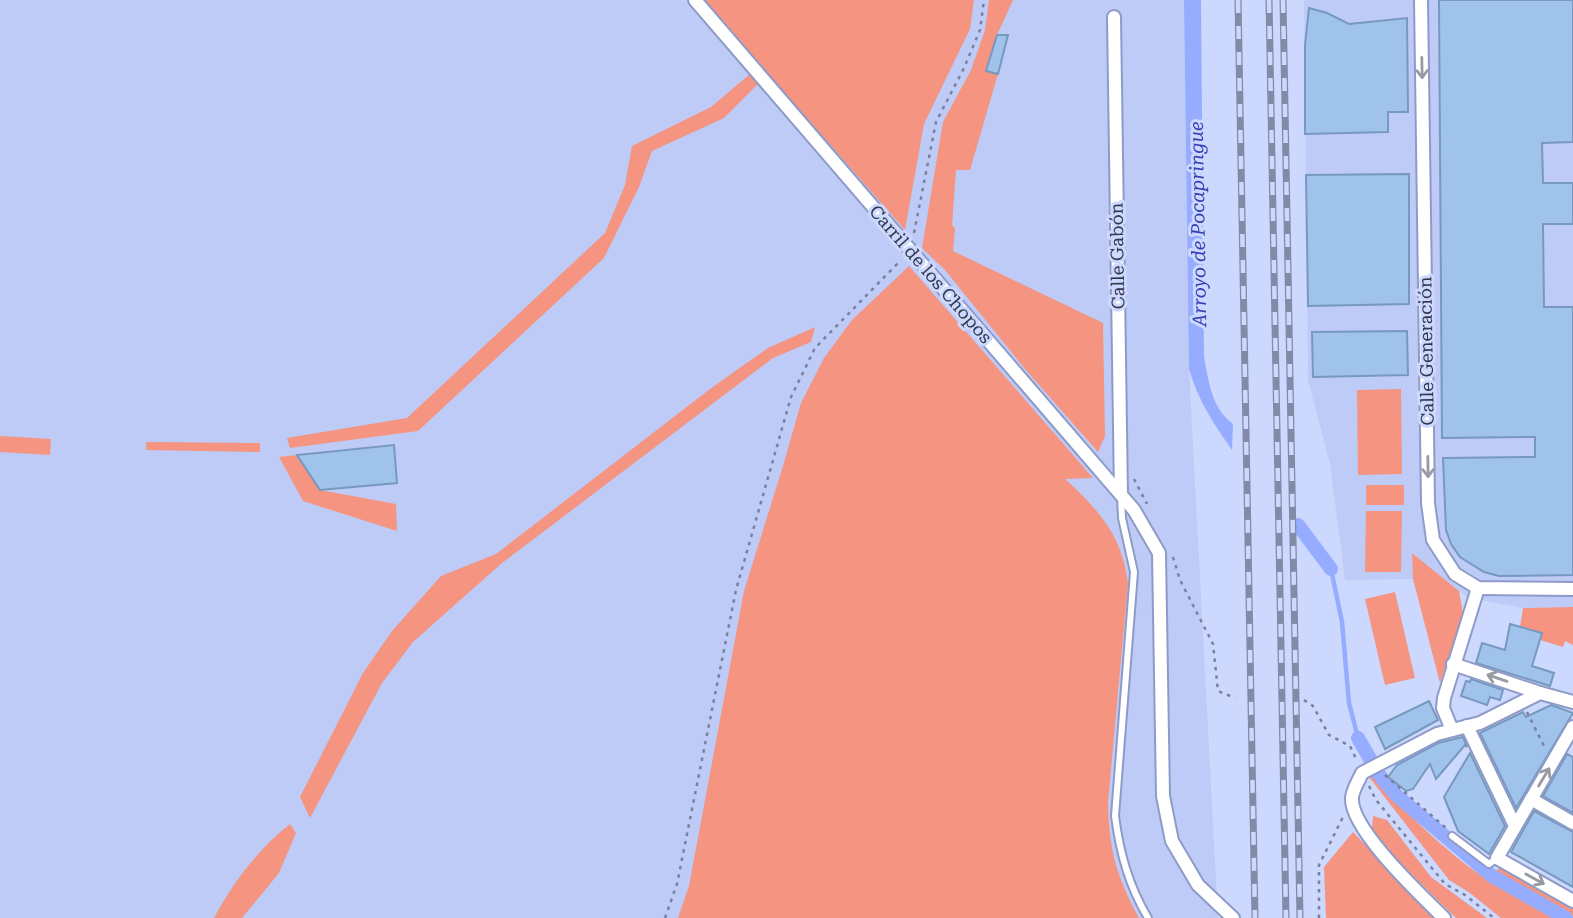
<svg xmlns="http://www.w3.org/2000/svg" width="1573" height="918" font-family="'Roboto Serif',serif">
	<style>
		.built { fill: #becbf7 }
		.green { fill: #f49481 }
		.water { fill: #96acff }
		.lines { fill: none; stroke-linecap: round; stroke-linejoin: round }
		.stream { stroke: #96acff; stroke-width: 4.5 }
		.canal { stroke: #96acff; stroke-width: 14 }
		.building { fill: #a0c3eb; stroke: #7798bf; stroke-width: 2 }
		.lane-casing { stroke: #8e9bc8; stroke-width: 10 }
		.street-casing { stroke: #8e9bc8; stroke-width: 16 }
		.path { stroke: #79819d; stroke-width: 2.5; stroke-dasharray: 3.5 5; stroke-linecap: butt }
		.lane { stroke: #fff; stroke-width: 6 }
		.street { stroke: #fff; stroke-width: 12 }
		.rail-casing { stroke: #818aa7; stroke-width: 7 }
		.rail { stroke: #ccd8fe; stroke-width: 4.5; stroke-dasharray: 13; stroke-linecap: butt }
		.oneway { stroke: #989ba4 }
		.labels { text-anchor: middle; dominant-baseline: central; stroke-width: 6; stroke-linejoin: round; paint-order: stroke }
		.street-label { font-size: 18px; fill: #31374a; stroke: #ccd8fe }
		.water-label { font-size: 19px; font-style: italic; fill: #333fb3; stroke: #ccd8fe }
	</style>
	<rect width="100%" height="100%" fill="#ccd8fe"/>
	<!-- built -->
	<g class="built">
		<polygon points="0,0 1184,0 1189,369 1218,918 0,918"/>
		<polygon points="1304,0 1573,0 1573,607 1523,608 1468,598 1413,554 1413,579 1345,580 1330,464 1308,380"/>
	</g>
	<!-- green -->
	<g class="green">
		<polygon points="703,0 974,0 970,29 924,124 905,230"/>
		<polygon points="989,0 1013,0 997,35 987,71 998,74 970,170 956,170 952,225 955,228 953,251 1103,323 1105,436 1098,452 1025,369 945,270 922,248 943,122 971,70 985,30"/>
		<polygon points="750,74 759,83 724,118 652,151 639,187 604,258 418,431 290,448 287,438 407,418 605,233 625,185 632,146 711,107"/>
		<path d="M 909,266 L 1093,478 L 1065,479 C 1099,510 1123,537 1128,584 L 1108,802 C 1109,850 1116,875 1139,918 L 678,918 L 689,886 L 744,591 L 783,466 L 801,403 L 824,358 L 852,320 Z"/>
		<polygon points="815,327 811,342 773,358 502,563 413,642 382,683 310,818 300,797 363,673 392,631 441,576 496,554 710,389 768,348"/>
		<polygon points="1401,389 1402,474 1358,475 1357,390"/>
		<polygon points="0,436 51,439 50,455 0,452"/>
		<polygon points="146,442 260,443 260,452 146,450"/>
		<polygon points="297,455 320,490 396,504 397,531 303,501 279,457"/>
		<rect x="1366" y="485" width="38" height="20"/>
		<polygon points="1366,511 1402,511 1401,572 1365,572"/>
		<polygon points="1412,553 1459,591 1463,613 1440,683 1413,579"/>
		<polygon points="1395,592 1415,678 1385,685 1365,599"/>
		<polygon points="1573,607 1573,645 1565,641 1563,647 1540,640 1542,633 1520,627 1523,608"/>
		<path d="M 1374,775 C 1405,814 1453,858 1495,885 C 1514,897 1534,907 1553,918 L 1501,918 L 1470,893 L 1449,880 L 1369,777 Z"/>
		<polygon points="1373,816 1387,820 1431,877 1487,918 1456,918 1386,850 1372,828"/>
		<path d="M 290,824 L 296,833 L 279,873 L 242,918 L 214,918 C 232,884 259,848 290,824 Z"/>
		<polygon points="1353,832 1435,918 1326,918 1324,867"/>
		<polygon points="1503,866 1573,906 1573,916 1495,871"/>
	</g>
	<!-- water -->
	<path class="water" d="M 1184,0 L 1201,0 L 1204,357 C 1209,382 1211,407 1233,424 L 1232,450 C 1213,423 1198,400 1189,369 Z"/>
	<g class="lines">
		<!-- stream -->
		<polyline class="stream" points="1331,569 1342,622 1349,703 1358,738"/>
		<!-- canal -->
		<g class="canal">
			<polyline points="1298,525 1331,569"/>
			<polyline points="1358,738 1380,776 1396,795 1492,876 1566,918"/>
		</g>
	</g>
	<!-- building -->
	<g class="building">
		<polygon points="1439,0 1573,0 1573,142 1542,143 1543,183 1573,183 1573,224 1543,224 1544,307 1573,307 1573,575 1499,576 1484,572 1460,557 1451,544 1446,530 1443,458 1535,457 1535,437 1442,438"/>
		<polygon points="1309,8 1327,13 1349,24 1407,18 1408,112 1388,112 1388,132 1305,134 1305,45"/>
		<polygon points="997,35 1008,35 998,74 986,71"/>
		<polygon points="1409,174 1409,304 1308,306 1306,175"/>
		<polygon points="1407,331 1408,375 1313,377 1312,332"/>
		<polygon points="394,445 397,483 320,490 297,455"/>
		<polygon points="1510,624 1542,633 1532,666 1554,673 1550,686 1476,663 1482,643 1505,650"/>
		<polygon points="1471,679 1503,690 1500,700 1490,697 1487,705 1461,696 1466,681 1470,682"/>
		<polygon points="1429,701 1438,720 1385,749 1375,727"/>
		<polygon points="1551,705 1573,713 1516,808 1480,733 1523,712 1526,717"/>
		<polygon points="1463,737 1467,747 1465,745 1436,779 1430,764 1413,789 1406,791 1388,777 1397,765 1438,743"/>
		<polygon points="1470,753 1505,826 1489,854 1458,831 1444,797"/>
		<polygon points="1567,754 1573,757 1573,813 1543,796"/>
		<polygon points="1534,811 1573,832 1573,887 1511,852"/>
	</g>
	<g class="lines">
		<defs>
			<g id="lane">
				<path d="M 1121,497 L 1122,518 L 1134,572 L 1115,816 C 1120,854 1129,886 1148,918"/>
				<polyline points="1452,836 1489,864 1497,858"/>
			</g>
			<g id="street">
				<polyline points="695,0 1134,510 1159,553 1163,796 1172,841 1198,885 1233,918"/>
				<polyline points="1421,0 1428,503 1433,540 1455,574 1478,588 1573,589"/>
				<polyline points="1114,17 1121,495"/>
				<polyline points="1453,664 1540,693"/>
				<polyline points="1467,726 1515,826"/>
				<polyline points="1573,727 1497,858 1573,901"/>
				<polyline points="1452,730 1443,708 1444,698 1478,588"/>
				<polyline points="1531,799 1573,823"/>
				<path d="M 1444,918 C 1422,896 1350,829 1352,798 C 1352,791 1359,780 1362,773 L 1437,734 L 1480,723 L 1540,693 L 1573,702"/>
			</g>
		</defs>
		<!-- lane casing -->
		<use href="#lane" class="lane-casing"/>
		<!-- street casing -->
		<use href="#street" class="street-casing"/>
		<!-- path -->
		<g class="path">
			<polyline points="914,233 936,122 964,68 980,30 984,0"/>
			<polyline points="1134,479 1147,504"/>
			<polyline points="1173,557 1180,580 1213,644 1218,691 1235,698"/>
			<polyline points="1304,700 1313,706 1329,735 1350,746 1357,761"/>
			<polyline points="1527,712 1546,750"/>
			<polyline points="1385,775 1446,828"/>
			<polyline points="1369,786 1376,800 1445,884 1465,895 1494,918"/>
			<polyline points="665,918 677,884 736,590 791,397 815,348 901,260"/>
			<polyline points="1319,918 1319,865 1343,817"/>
		</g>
		<!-- lane -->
		<use href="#lane" class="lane"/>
		<!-- street -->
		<use href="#street" class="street"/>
		<defs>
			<g id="rail">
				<polyline points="1238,0 1255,918"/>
				<polyline points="1269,0 1286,918"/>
				<polyline points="1283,0 1300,918"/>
			</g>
		</defs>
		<!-- rail casing -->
		<use href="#rail" class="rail-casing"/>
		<!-- rail -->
		<use href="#rail" class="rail"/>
	</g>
	<!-- one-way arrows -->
	<defs><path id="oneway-shaft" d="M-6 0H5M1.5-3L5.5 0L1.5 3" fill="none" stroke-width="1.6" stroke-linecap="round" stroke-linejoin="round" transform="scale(1.75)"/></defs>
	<g class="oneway">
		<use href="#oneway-shaft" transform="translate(1422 68) rotate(89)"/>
		<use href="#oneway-shaft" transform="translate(1428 467) rotate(89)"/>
		<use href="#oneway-shaft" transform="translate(1497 678) rotate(-161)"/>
		<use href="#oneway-shaft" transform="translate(1544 777) rotate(-59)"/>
		<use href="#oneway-shaft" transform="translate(1535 879) rotate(29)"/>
	</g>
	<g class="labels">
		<!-- street labels -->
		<g class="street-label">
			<text transform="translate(1117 256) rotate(-91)">Calle Gabón</text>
			<text transform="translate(931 274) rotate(49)">Carril de los Chopos</text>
			<text transform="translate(1426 351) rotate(-91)">Calle Generación</text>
		</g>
		<!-- water labels -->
		<g class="water-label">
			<text transform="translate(1198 224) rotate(-91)">Arroyo de Pocapringue</text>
		</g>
	</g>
</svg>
